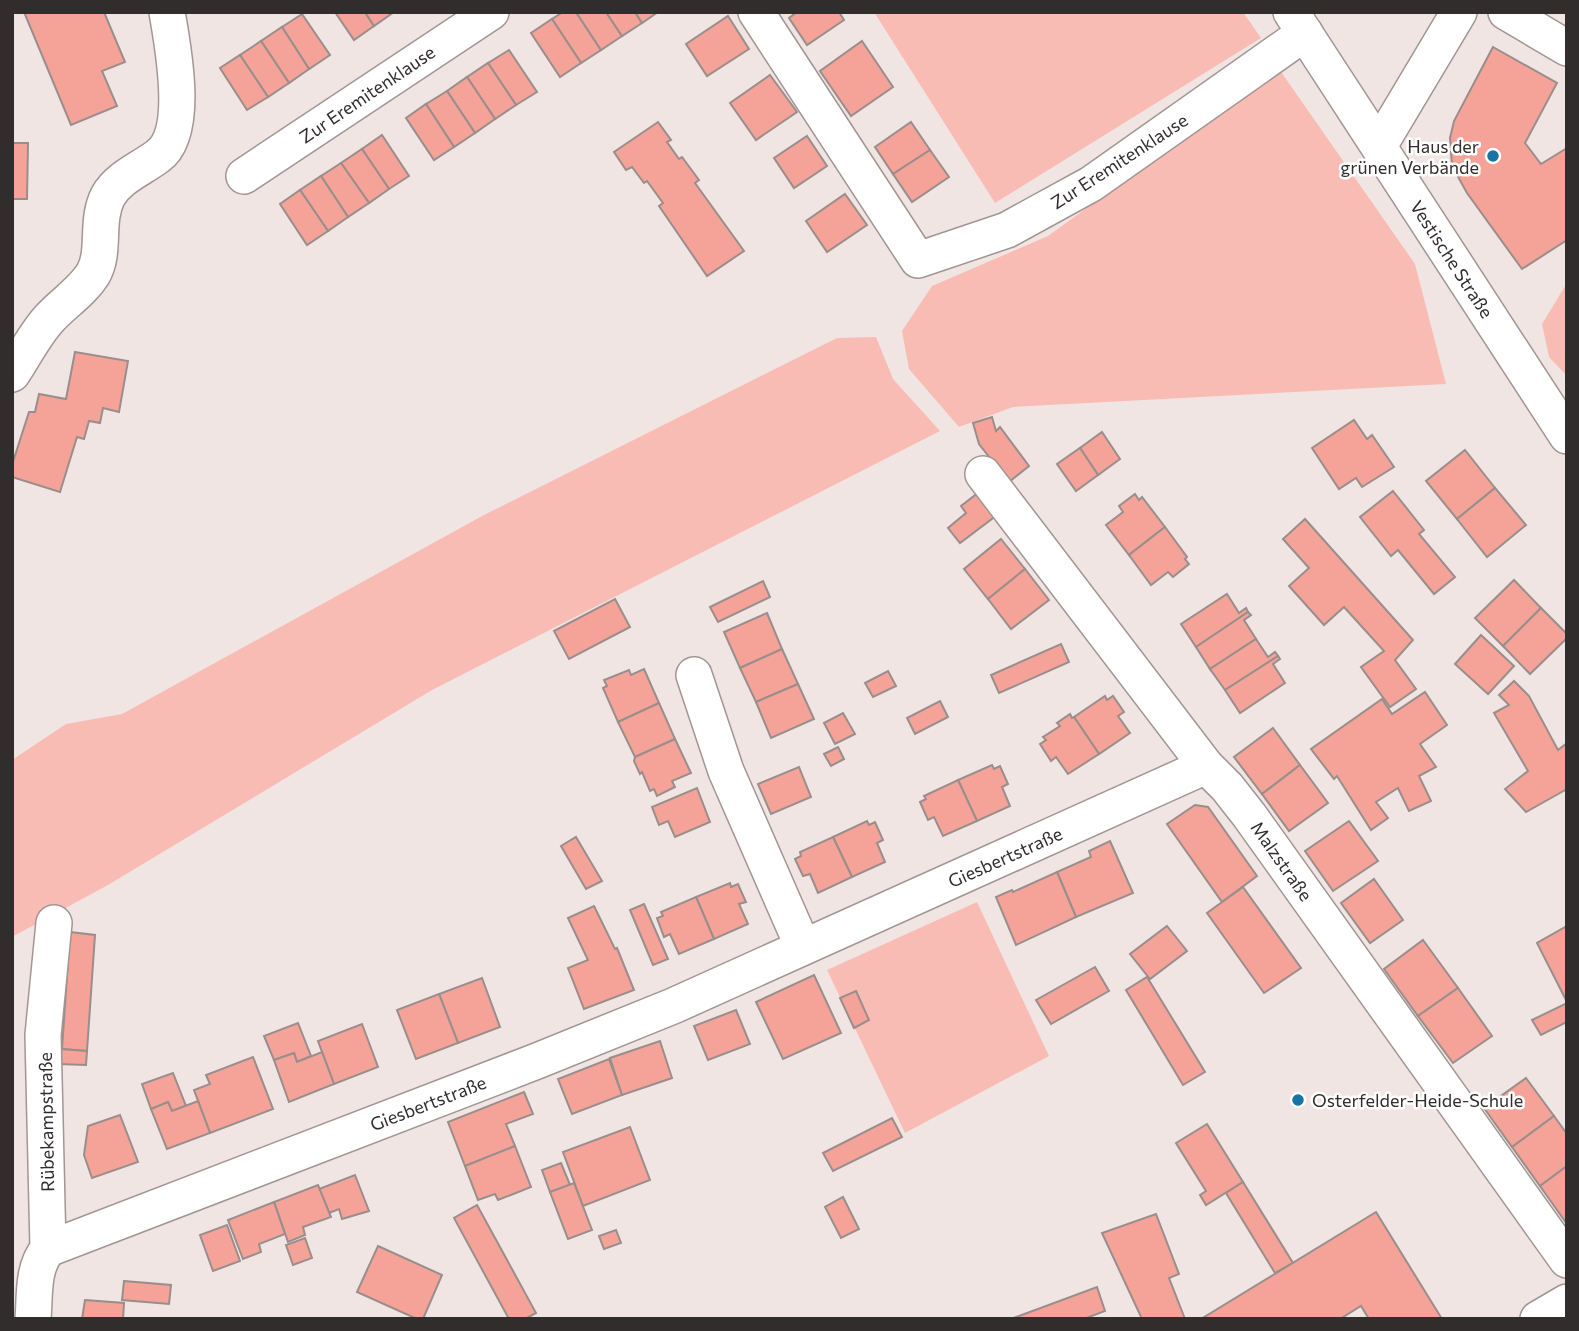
<svg xmlns="http://www.w3.org/2000/svg" width="1579" height="1331" font-family="Commissioner,sans-serif">
	<style>
		.green { fill: #f9bcb4 }
		.building { fill: #f5a399; stroke: #998e8c; stroke-width: 2 }
		.lines { fill: none; stroke-linecap: round; stroke-linejoin: round }
		.minor-casing { stroke: #a19694; stroke-width: 38 }
		.minor { stroke: #fff; stroke-width: 35 }
		.poi-dot { fill: #1873a2; stroke: #fff; stroke-width: 2.5 }
		.labels { text-anchor: middle; dominant-baseline: central; stroke-width: 5; stroke-linejoin: round; paint-order: stroke }
		.street-label { font-size: 18px; fill: #312d2c; stroke: #fff }
		.poi-label { font-size: 18px; fill: #312d2c; stroke: #fff; text-anchor: end }
	</style>
	<rect width="100%" height="100%" fill="#f0e5e3"/>
	<!-- green -->
	<g class="green">
		<polygon points="874,12 1243,12 1261,38 995,203"/>
		<polygon points="1279,69 1415,264 1446,384 1013,407 959,427 909,369 902,331 932,286 1048,236"/>
		<polygon points="1567,283 1567,376 1549,357 1542,324"/>
		<polygon points="876,337 893,379 940,431 432,690 108,885 12,937 12,760 66,724 122,714 484,515 837,338"/>
		<polygon points="977,902 1049,1056 905,1133 827,970"/>
	</g>
	<!-- building -->
	<g class="building">
		<polygon points="24,12 104,12 125,62 102,71 117,106 71,125"/>
		<polygon points="335,12 365,12 374,26 354,40"/>
		<polygon points="365,12 394,12 374,26"/>
		<polygon points="563,12 576,12 601,50 581,63 552,19"/>
		<polygon points="576,12 606,12 622,36 601,50"/>
		<polygon points="606,12 635,12 642,23 622,36"/>
		<polygon points="635,12 658,12 642,23"/>
		<polygon points="797,12 839,12 844,20 807,45 789,18"/>
		<polygon points="302,14 330,55 309,69 282,27"/>
		<polygon points="728,16 749,49 707,76 686,44"/>
		<polygon points="552,19 581,63 560,77 531,33"/>
		<polygon points="282,27 309,69 289,83 261,41"/>
		<polygon points="261,41 289,83 268,97 240,55"/>
		<polygon points="862,41 893,87 851,116 820,71"/>
		<polygon points="1493,47 1557,83 1525,143 1541,164 1567,148 1567,240 1522,269 1467,193 1452,166 1450,138 1454,121"/>
		<polygon points="509,50 537,92 516,105 488,63"/>
		<polygon points="240,55 268,97 247,110 220,68"/>
		<polygon points="488,63 516,105 495,119 467,77"/>
		<polygon points="770,75 797,112 756,140 730,103"/>
		<polygon points="467,77 495,119 475,133 447,91"/>
		<polygon points="447,91 475,133 454,147 426,104"/>
		<polygon points="426,104 454,147 434,160 406,118"/>
		<polygon points="658,122 671,140 667,142 679,159 682,157 699,180 695,183 744,251 707,276 659,206 663,203 647,181 644,183 632,167 626,170 614,152"/>
		<polygon points="911,122 930,150 893,174 875,147"/>
		<polygon points="382,135 409,176 389,189 362,149"/>
		<polygon points="807,136 827,166 794,188 774,158"/>
		<polygon points="12,143 28,143 27,199 12,199"/>
		<polygon points="362,149 389,189 369,203 341,163"/>
		<polygon points="930,150 949,177 912,202 893,174"/>
		<polygon points="341,163 369,203 348,217 321,176"/>
		<polygon points="321,176 348,217 328,231 300,190"/>
		<polygon points="300,190 328,231 307,245 280,204"/>
		<polygon points="845,194 867,225 827,252 806,221"/>
		<polygon points="75,352 128,361 119,412 103,408 100,423 89,421 84,439 77,437 60,492 12,477 12,465 29,412 35,412 39,394 66,399"/>
		<polygon points="992,417 996,431 1000,427 1029,466 1009,482 979,444 973,423"/>
		<polygon points="1354,420 1367,439 1372,435 1394,467 1362,487 1356,478 1339,489 1312,448"/>
		<polygon points="1102,432 1120,459 1098,475 1080,448"/>
		<polygon points="1080,448 1098,475 1076,491 1057,464"/>
		<polygon points="1465,450 1495,488 1457,519 1426,481"/>
		<polygon points="1495,488 1526,525 1487,557 1457,519"/>
		<polygon points="983,489 1001,512 960,543 948,528 966,513 961,506"/>
		<polygon points="1393,491 1424,530 1419,534 1455,577 1434,594 1398,550 1391,556 1360,517"/>
		<polygon points="1135,494 1139,500 1142,497 1165,527 1129,555 1106,525 1123,512 1119,506"/>
		<polygon points="1305,519 1413,640 1395,660 1416,689 1390,707 1361,667 1384,651 1344,607 1324,625 1289,586 1309,568 1283,539"/>
		<polygon points="1165,527 1187,557 1185,559 1189,564 1173,577 1168,572 1151,585 1129,555"/>
		<polygon points="1001,539 1025,569 988,599 964,569"/>
		<polygon points="1025,569 1049,600 1011,629 988,599"/>
		<polygon points="1514,580 1541,608 1503,646 1475,618"/>
		<polygon points="763,581 770,597 718,622 710,607"/>
		<polygon points="1227,594 1239,613 1246,608 1248,612 1196,647 1181,624"/>
		<polygon points="615,599 630,627 569,659 554,631"/>
		<polygon points="1541,608 1567,634 1567,638 1530,674 1503,646"/>
		<polygon points="1248,612 1251,615 1244,620 1256,639 1210,669 1196,647"/>
		<polygon points="767,613 782,649 740,668 724,632"/>
		<polygon points="1481,635 1514,666 1488,694 1455,664"/>
		<polygon points="1256,639 1268,657 1275,652 1278,656 1225,690 1210,669"/>
		<polygon points="1061,644 1069,662 999,693 991,675"/>
		<polygon points="782,649 798,684 756,702 740,668"/>
		<polygon points="1278,656 1280,659 1273,664 1285,683 1240,713 1225,690"/>
		<polygon points="644,669 659,703 618,722 603,688 607,686 604,680 629,670 631,675"/>
		<polygon points="888,671 896,686 873,697 865,683"/>
		<polygon points="1514,681 1529,696 1558,750 1567,743 1567,789 1526,812 1505,789 1528,771 1494,713 1509,705 1499,695"/>
		<polygon points="798,684 814,719 771,738 756,702"/>
		<polygon points="1425,692 1447,725 1420,744 1436,767 1419,776 1431,801 1409,811 1398,788 1376,802 1388,818 1371,830 1337,776 1334,779 1311,749 1382,699 1392,714"/>
		<polygon points="1105,696 1107,700 1113,696 1124,712 1118,716 1130,733 1099,754 1074,717"/>
		<polygon points="940,701 948,717 915,734 907,718"/>
		<polygon points="659,703 675,739 635,757 618,722"/>
		<polygon points="843,713 855,734 835,744 824,723"/>
		<polygon points="1070,714 1072,718 1074,717 1099,754 1068,774 1056,757 1051,761 1040,744 1046,740 1043,737 1060,726 1057,723"/>
		<polygon points="1273,728 1300,765 1262,794 1234,757"/>
		<polygon points="675,739 691,773 672,781 675,787 657,796 654,789 650,791 642,772 640,774 634,761 635,757"/>
		<polygon points="838,747 844,759 831,766 824,754"/>
		<polygon points="992,765 994,769 1000,766 1008,784 1002,787 1010,806 977,821 958,780"/>
		<polygon points="1300,765 1328,803 1289,831 1262,794"/>
		<polygon points="799,767 811,797 771,814 758,784"/>
		<polygon points="958,780 977,821 943,836 934,817 928,820 920,802 926,799 924,796"/>
		<polygon points="697,788 710,822 675,837 668,821 659,825 652,807"/>
		<polygon points="1195,805 1208,807 1257,876 1222,902 1167,824"/>
		<polygon points="867,821 869,825 875,822 883,840 877,843 885,862 852,877 833,837"/>
		<polygon points="1349,821 1378,861 1333,891 1305,851"/>
		<polygon points="576,837 602,881 586,889 561,846"/>
		<polygon points="833,837 852,877 818,893 810,874 803,876 795,859 801,856 800,852"/>
		<polygon points="1110,841 1133,893 1076,917 1057,872 1091,857 1089,851"/>
		<polygon points="1057,872 1076,917 1016,945 996,897 1012,890 1013,892"/>
		<polygon points="1374,879 1403,920 1370,943 1341,903"/>
		<polygon points="730,883 731,887 738,884 746,902 739,904 748,924 714,939 696,897"/>
		<polygon points="1243,887 1301,968 1264,993 1207,913"/>
		<polygon points="696,897 714,939 679,954 670,934 664,937 657,918 663,916 661,912"/>
		<polygon points="644,904 668,959 653,965 630,910"/>
		<polygon points="594,906 615,949 617,948 634,990 584,1009 568,968 588,960 568,918"/>
		<polygon points="1167,926 1187,951 1150,979 1130,954"/>
		<polygon points="1567,926 1567,1002 1537,943"/>
		<polygon points="70,932 95,935 87,1051 62,1049"/>
		<polygon points="1423,940 1458,988 1418,1016 1384,969"/>
		<polygon points="1095,967 1109,991 1051,1024 1036,1000"/>
		<polygon points="814,975 841,1033 783,1059 756,1002"/>
		<polygon points="1147,977 1205,1072 1183,1085 1126,990"/>
		<polygon points="482,978 500,1027 458,1043 439,994"/>
		<polygon points="1458,988 1492,1036 1453,1063 1418,1016"/>
		<polygon points="856,991 869,1020 854,1028 840,998"/>
		<polygon points="439,994 458,1043 416,1059 397,1010"/>
		<polygon points="1567,1003 1567,1022 1541,1035 1532,1020"/>
		<polygon points="736,1010 750,1044 708,1060 694,1026"/>
		<polygon points="298,1023 311,1056 297,1062 294,1053 274,1060 264,1036"/>
		<polygon points="362,1024 378,1067 334,1084 318,1041"/>
		<polygon points="660,1041 672,1078 622,1095 610,1058"/>
		<polygon points="60,1049 87,1051 86,1065 58,1064"/>
		<polygon points="322,1052 334,1084 289,1102 274,1060 294,1053 297,1062"/>
		<polygon points="253,1057 273,1109 210,1133 194,1090 210,1084 206,1075"/>
		<polygon points="609,1059 622,1095 572,1114 558,1079"/>
		<polygon points="173,1073 186,1106 172,1111 168,1102 151,1109 142,1084"/>
		<polygon points="1526,1078 1554,1116 1512,1147 1484,1108"/>
		<polygon points="524,1092 533,1114 506,1124 515,1146 465,1166 448,1122"/>
		<polygon points="198,1101 210,1133 167,1149 151,1109 168,1102 172,1111"/>
		<polygon points="120,1115 138,1162 92,1178 84,1155 88,1126"/>
		<polygon points="1554,1116 1567,1134 1567,1166 1540,1186 1512,1147"/>
		<polygon points="892,1118 902,1137 833,1171 823,1153"/>
		<polygon points="1207,1124 1243,1182 1206,1205 1200,1195 1206,1191 1176,1143"/>
		<polygon points="630,1127 650,1180 583,1206 563,1152"/>
		<polygon points="515,1146 531,1187 498,1200 495,1194 478,1200 465,1166"/>
		<polygon points="561,1163 570,1185 550,1192 542,1170"/>
		<polygon points="1567,1166 1567,1224 1540,1186"/>
		<polygon points="355,1175 369,1211 342,1219 339,1209 329,1213 319,1189"/>
		<polygon points="1243,1182 1293,1263 1275,1273 1226,1193"/>
		<polygon points="574,1183 592,1230 568,1239 550,1192"/>
		<polygon points="318,1185 331,1217 303,1227 305,1235 288,1242 274,1202"/>
		<polygon points="843,1197 859,1229 841,1238 825,1207"/>
		<polygon points="274,1202 285,1234 259,1244 261,1252 243,1259 228,1220"/>
		<polygon points="477,1205 536,1313 525,1319 509,1319 454,1218"/>
		<polygon points="1376,1212 1442,1319 1369,1319 1361,1306 1340,1319 1201,1319"/>
		<polygon points="1156,1214 1179,1274 1169,1278 1185,1319 1142,1319 1102,1233"/>
		<polygon points="227,1225 240,1261 213,1271 200,1235"/>
		<polygon points="616,1230 621,1243 604,1249 599,1236"/>
		<polygon points="305,1238 312,1258 293,1265 286,1245"/>
		<polygon points="378,1246 442,1275 423,1319 417,1319 357,1292"/>
		<polygon points="124,1281 171,1285 169,1304 122,1300"/>
		<polygon points="1097,1287 1105,1311 1084,1319 1011,1319"/>
		<polygon points="85,1300 124,1303 123,1319 82,1319"/>
	</g>
	<g class="lines">
		<defs>
			<g id="minor">
				<polyline points="756,12 918,260 1007,230 1091,184 1305,33"/>
				<polyline points="1291,12 1567,436"/>
				<polyline points="1506,12 1567,48"/>
				<polyline points="1379,146 1459,12"/>
				<polyline points="244,176 491,12"/>
				<path d="M 12,374 C 24,356 34,336 48,320 C 62,304 82,292 93,274 C 106,252 95,221 108,196 C 119,177 141,169 158,156 C 190,133 173,47 167,12"/>
				<polyline points="983,474 1206,766 1227,787 1249,815 1567,1260"/>
				<polyline points="694,675 726,771 803,947"/>
				<polyline points="48,1249 537,1061 673,1006 1206,766"/>
				<path d="M 33,1319 C 35,1295 32,1268 48,1249 L 43,1035 L 54,923"/>
				<polyline points="1538,1319 1567,1302"/>
			</g>
		</defs>
		<!-- minor casing -->
		<use href="#minor" class="minor-casing"/>
		<!-- minor -->
		<use href="#minor" class="minor"/>
	</g>
	<!-- markers -->
	<g class="poi-dot">
		<circle cx="1493" cy="156" r="7"/>
		<circle cx="1298" cy="1100" r="7"/>
	</g>
	<g class="labels">
		<!-- street labels -->
		<g class="street-label">
			<text transform="translate(367 94) rotate(-34)">Zur Eremitenklause</text>
			<text transform="translate(1119 161) rotate(-33)">Zur Eremitenklause</text>
			<text transform="translate(1452 259) rotate(57)">Vestische Straße</text>
			<text transform="translate(1005 857) rotate(-24)">Giesbertstraße</text>
			<text transform="translate(1282 861) rotate(55)">Malzstraße</text>
			<text transform="translate(428 1103) rotate(-21)">Giesbertstraße</text>
			<text transform="translate(46 1122) rotate(-91)">Rübekampstraße</text>
		</g>
		<!-- poi labels -->
		<g class="poi-label">
			<text x="1479" y="146">Haus der<tspan x="1479" dy="21">grünen Verbände</tspan></text>
			<text x="1312" y="1100" text-anchor="start">Osterfelder-Heide-Schule</text>
		</g>
	</g>
	<!-- border -->
	<rect width="1579" height="1331" fill="none" stroke="#312d2c" stroke-width="28"/>
</svg>
